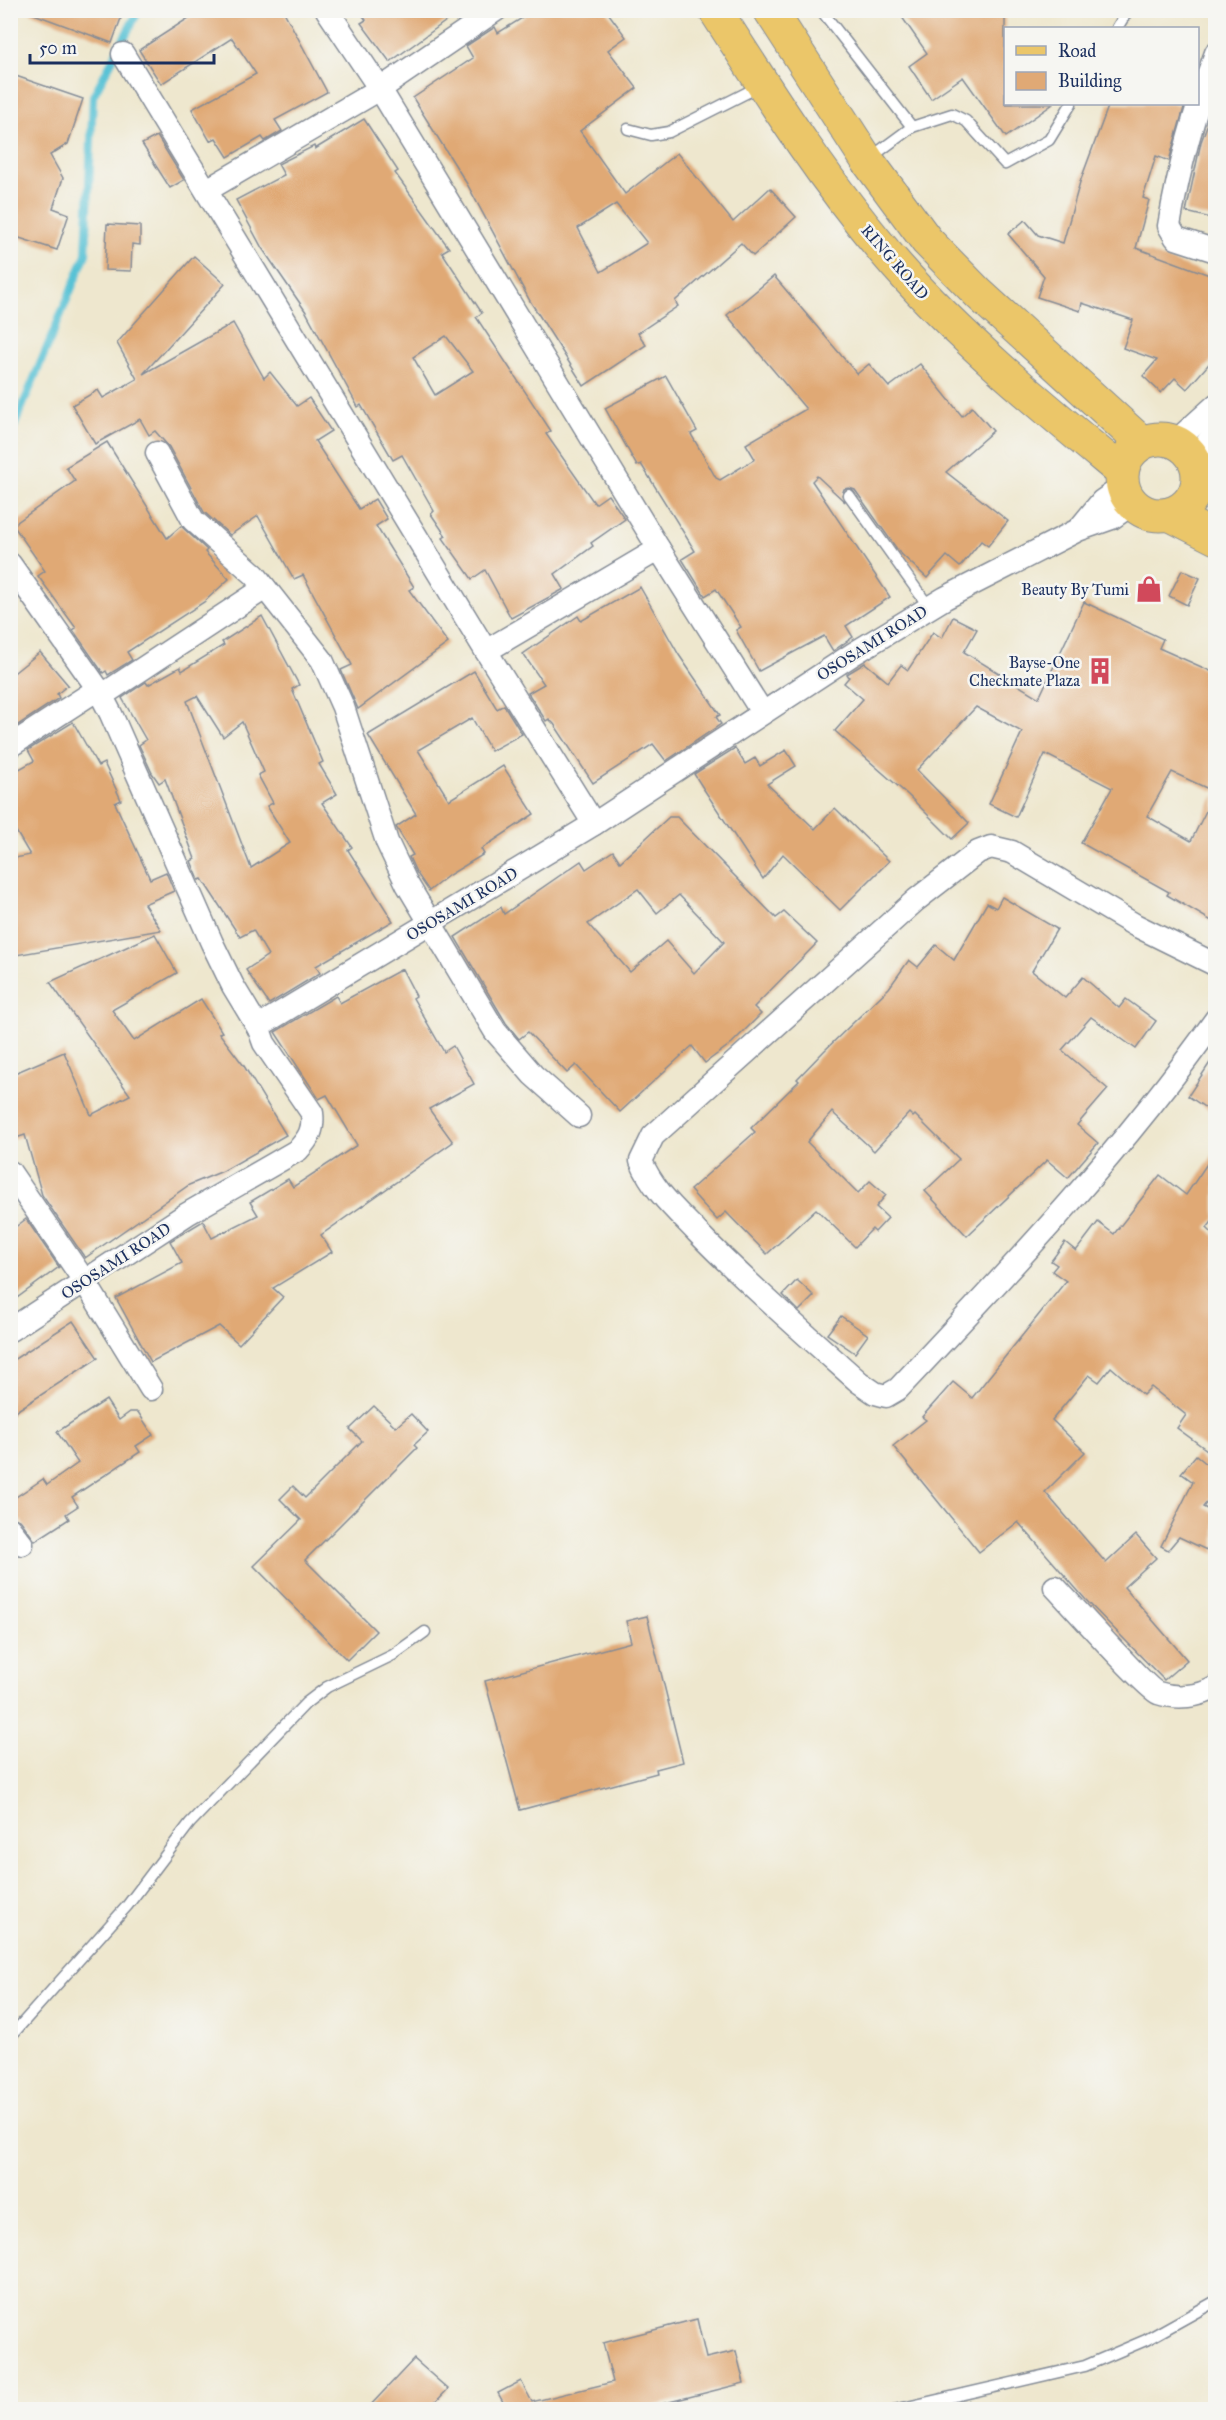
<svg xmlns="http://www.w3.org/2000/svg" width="1226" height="2420" font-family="'IM FELL Great Primer',serif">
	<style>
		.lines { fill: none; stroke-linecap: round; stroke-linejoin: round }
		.stream { stroke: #59c2d5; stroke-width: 8 }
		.building { fill: #e0a975; fill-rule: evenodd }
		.lane-casing { stroke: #848b96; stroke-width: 13 }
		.street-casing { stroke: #848b96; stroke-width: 25 }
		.primary-casing { stroke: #848b96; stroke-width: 35 }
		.lane { stroke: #fff; stroke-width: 10 }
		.street { stroke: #fff; stroke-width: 22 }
		.primary { stroke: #ebc669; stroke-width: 33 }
		.labels { text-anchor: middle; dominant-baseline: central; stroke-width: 5; stroke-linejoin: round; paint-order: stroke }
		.street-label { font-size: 16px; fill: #1b2f5e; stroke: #f6f6f2 }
		.poi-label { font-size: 16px; fill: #1b2f5e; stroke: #f6f6f2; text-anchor: end }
	</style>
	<rect width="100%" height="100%" fill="#f6f6f2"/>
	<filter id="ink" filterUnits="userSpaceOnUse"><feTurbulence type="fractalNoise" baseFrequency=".0167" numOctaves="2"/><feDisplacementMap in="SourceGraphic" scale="12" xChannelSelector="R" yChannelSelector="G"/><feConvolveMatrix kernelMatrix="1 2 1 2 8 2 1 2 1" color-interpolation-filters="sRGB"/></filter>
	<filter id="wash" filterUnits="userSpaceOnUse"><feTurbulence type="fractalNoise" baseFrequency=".008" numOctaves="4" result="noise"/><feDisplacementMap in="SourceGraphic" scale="24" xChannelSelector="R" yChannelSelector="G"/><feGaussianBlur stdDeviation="1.35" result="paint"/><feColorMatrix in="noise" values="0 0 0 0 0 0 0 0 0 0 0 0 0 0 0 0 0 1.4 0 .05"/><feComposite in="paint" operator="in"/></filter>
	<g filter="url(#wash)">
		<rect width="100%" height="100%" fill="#eee7ce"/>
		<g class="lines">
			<!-- stream -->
			<polyline class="stream" points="10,436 86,254 93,96 139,10"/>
		</g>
		<g id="blocks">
			<!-- building -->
			<g class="building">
				<polygon points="31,10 124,10 112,43 31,13"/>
				<polygon points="201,10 283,10 327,92 275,120 282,131 265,141 262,137 228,157 216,138 210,141 192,109 256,74 232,38 161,84 139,50"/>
				<polygon points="359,10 461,10 390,62 361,23 366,20"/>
				<path d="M 535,10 L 606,10 L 626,37 L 608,50 L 637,88 L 580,131 L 625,194 L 677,153 L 733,222 L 770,188 L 796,217 L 753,256 L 741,243 L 675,301 L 678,306 L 638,333 L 646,345 L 584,386 L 530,301 L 467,184 L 413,98 L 473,58 L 466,46 L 495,27 L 498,33 ZM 616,204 L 647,243 L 601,272 L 578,228 Z"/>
				<polygon points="897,10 1005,10 1005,104 1053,104 1006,137 963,77 931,99 909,66 927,53"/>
				<polygon points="10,74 83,99 68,144 50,155 63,178 53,208 69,214 57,250 10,235"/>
				<polygon points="1109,104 1185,104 1169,161 1156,156 1143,198 1149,200 1136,248 1215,277 1215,357 1187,389 1175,378 1161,393 1143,376 1157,360 1123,348 1133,320 1082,303 1080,311 1037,297 1044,276 1008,234 1025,220 1038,235 1063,243 1080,182"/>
				<polygon points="1215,104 1215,219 1186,212 1201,142"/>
				<path d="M 364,119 L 398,171 L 395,173 L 449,248 L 442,252 L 482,313 L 476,317 L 551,431 L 546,434 L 595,504 L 608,495 L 625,519 L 591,543 L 593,546 L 555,574 L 564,589 L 511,618 L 485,570 L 472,579 L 443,538 L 446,536 L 431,514 L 434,511 L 402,455 L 393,460 L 361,405 L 358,407 L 306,312 L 262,248 L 236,200 L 284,175 L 278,164 L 314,146 L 315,149 ZM 446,336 L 473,371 L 435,395 L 413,357 Z"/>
				<polygon points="157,136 184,180 170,188 142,144"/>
				<polygon points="107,224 140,226 140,245 132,244 131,271 105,270"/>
				<polygon points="194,256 225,284 143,374 233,323 264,378 270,372 297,406 309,398 331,431 315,441 359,509 375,499 387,519 376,526 414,587 409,590 448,643 358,709 341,670 352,665 303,575 294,579 258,516 230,535 204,512 169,447 155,431 149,435 140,419 95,444 72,405 98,390 103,398 137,379 117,343"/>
				<polygon points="774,276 857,374 869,364 889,387 920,364 962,416 972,407 993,431 946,472 1008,521 988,546 981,541 960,567 947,556 927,578 899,552 855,490 849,488 844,489 842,495 845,502 817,476 812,481 890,597 846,626 853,637 833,651 824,636 759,671 736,630 741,627 716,589 705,596 682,559 695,551 641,464 637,466 605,408 666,376 697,431 691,434 716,478 720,480 755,459 746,444 806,409 727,315"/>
				<polygon points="107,442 167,538 181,526 207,550 205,552 229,579 204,602 127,652 132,660 108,675 106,671 103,673 73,630 76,628 38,576 45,571 13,525 75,481 66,467"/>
				<polygon points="1182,570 1200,578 1187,605 1169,596"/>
				<polygon points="640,587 679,655 720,715 716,717 721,724 666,761 653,744 593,783 554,724 549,719 546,721 528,693 544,684 523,654 578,616 581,621"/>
				<polygon points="1084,602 1163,639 1159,648 1215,673 1215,792 1172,772 1147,816 1191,841 1215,793 1215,923 1167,895 1169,892 1081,843 1112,788 1045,754 1016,817 989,804 1022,732 976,707 917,770 969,823 952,839 908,795 835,731 863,699 844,683 849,677 847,674 865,663 888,682 901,665 908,670 933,632 942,638 953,617 977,629 964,652 1039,698"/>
				<path d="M 262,616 L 299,685 L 292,689 L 323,762 L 319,764 L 337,794 L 322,803 L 352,847 L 348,850 L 393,921 L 316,966 L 320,973 L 269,1004 L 246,970 L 268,955 L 253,930 L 240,937 L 202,879 L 199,880 L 191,861 L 195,859 L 165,779 L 159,783 L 152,773 L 139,745 L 146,740 L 122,698 L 146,682 L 148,685 L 180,667 L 182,671 L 224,645 L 222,642 ZM 197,696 L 223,737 L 242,722 L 264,772 L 258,775 L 273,803 L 267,806 L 290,843 L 251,868 L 187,701 Z"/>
				<polygon points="40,652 68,685 57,694 59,698 15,727 10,720 10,676"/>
				<polygon points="474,671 497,709 504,705 522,734 491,751 472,718 418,750 449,800 503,766 534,814 481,849 484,854 449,875 429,891 416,872 409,857 413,855 396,827 416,814 368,735"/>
				<polygon points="73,722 98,766 104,763 121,800 115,803 150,879 166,872 174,891 144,904 161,930 16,955 10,926 10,859 30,855 10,821 10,774 34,761 28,750"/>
				<polygon points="735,748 745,764 755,758 760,766 786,750 796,766 767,784 815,829 835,808 889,861 840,910 783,854 763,879 703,788 694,774"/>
				<path d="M 669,817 L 677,817 L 776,918 L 784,912 L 817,943 L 754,1007 L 761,1014 L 732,1043 L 705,1063 L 692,1046 L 620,1112 L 576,1065 L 567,1073 L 528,1032 L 519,1039 L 506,1023 L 455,937 L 501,907 L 504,914 L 581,861 L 586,869 L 613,851 L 620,862 ZM 638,889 L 657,913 L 679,895 L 724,942 L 694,973 L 666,941 L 630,972 L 588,924 Z"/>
				<polygon points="1002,897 1057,929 1032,971 1065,998 1083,977 1119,1008 1126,999 1156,1021 1136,1049 1091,1017 1062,1050 1108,1089 1077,1125 1098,1143 1068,1178 1047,1160 967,1236 925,1191 959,1159 915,1115 913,1117 909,1113 874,1151 832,1112 807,1142 858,1193 870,1181 886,1195 876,1207 888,1218 875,1232 872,1229 855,1247 816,1209 767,1254 726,1212 717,1220 690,1190 755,1132 751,1128 799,1081 797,1079 824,1051 889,988 909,960 918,967 936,945 954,960 987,903 996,908"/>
				<polygon points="155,934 177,973 112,1010 134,1041 201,999 222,1032 219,1033 244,1066 286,1135 223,1171 189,1185 85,1258 42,1195 25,1135 10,1140 10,1075 64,1052 91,1115 130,1095 50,982"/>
				<polygon points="402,969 416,996 413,998 444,1052 453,1046 474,1084 429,1109 453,1142 321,1235 332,1252 273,1288 283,1297 239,1344 219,1326 151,1362 116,1298 182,1263 170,1241 203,1221 212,1238 258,1215 250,1202 288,1179 293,1187 357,1145 327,1095 319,1099 275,1032 336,996 340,1003"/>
				<polygon points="1215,1055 1215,1114 1188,1096"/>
				<polygon points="1215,1152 1215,1218 1207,1228 1215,1236 1215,1439 1207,1450 1177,1428 1186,1415 1151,1387 1143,1395 1111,1367 1099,1382 1089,1375 1052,1420 1085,1452 1045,1492 1106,1563 1136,1535 1156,1558 1124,1587 1187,1660 1164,1680 1086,1600 1018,1522 979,1552 893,1446 926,1420 922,1417 953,1382 972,1398 1066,1281 1052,1271 1057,1265 1051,1261 1065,1242 1076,1251 1098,1222 1114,1234 1160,1175 1186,1195"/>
				<polygon points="26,1219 59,1267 10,1303 10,1231"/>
				<polygon points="797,1280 814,1296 799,1311 783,1295"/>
				<polygon points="841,1316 868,1335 855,1353 827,1334"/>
				<polygon points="73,1321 98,1358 10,1415 10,1362"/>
				<polygon points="106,1400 119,1420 130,1412 138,1412 153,1435 136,1446 140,1452 72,1497 78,1506 66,1514 69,1519 35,1541 21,1521 10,1516 10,1501 43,1479 47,1485 78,1463 57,1432"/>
				<polygon points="374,1406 396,1427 411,1414 428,1432 414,1445 417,1448 305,1560 376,1631 347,1660 254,1566 301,1520 280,1499 293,1486 305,1498 362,1441 350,1429"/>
				<polygon points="1196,1455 1215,1471 1215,1493 1203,1507 1215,1513 1215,1554 1179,1537 1168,1550 1161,1546 1193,1482 1181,1473"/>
				<polygon points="647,1616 683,1762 656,1769 657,1773 520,1810 485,1681 631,1642 626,1621"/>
				<polygon points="697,2319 706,2358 736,2351 744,2383 642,2409 507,2409 498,2393 521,2381 532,2402 613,2382 603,2343"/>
				<polygon points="414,2359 448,2389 429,2409 367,2409"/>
			</g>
		</g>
	</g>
	<g filter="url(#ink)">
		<use href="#blocks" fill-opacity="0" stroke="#848b96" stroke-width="1.5"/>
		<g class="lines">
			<defs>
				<g id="lane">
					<polyline points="821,10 912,127"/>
					<polyline points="1117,28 1128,10"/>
					<polyline points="628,129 651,135 669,132 760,86"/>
					<polyline points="870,158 912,127 952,114 966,121 1005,164 1049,140 1071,104"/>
					<polyline points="849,495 929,607"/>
					<polyline points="10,2037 127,1906 190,1823 306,1703 327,1687 393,1655 425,1632"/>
					<polyline points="894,2410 1085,2366 1146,2340 1216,2301"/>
				</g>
				<g id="street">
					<polyline points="327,10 380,89 659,549 762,712"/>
					<path d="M 1216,53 C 1195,109 1179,167 1169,226 L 1176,238 L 1216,251"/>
					<polyline points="123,54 486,651 594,824"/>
					<polyline points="207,190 380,89 496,10"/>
					<polyline points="1175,442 1216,405"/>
					<polyline points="157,453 193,520 255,575 322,660 343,707 387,842 407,884 495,1031 533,1075 579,1116"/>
					<polyline points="1194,462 1216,430"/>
					<polyline points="1079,529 1102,501 1122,487"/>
					<polyline points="10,564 98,689 111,714 212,943 233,986 259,1029"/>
					<polyline points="486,651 659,549"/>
					<polyline points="101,696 265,588"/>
					<polyline points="10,746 98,689"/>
					<path d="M 1216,965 L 1135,925 L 1012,852 L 991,847 L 978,852 L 916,900 L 653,1136 L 641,1161 C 653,1190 675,1209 697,1232 C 749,1285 804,1333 859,1382 L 875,1393 L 886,1396 L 898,1389 C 1009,1271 1122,1152 1216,1019"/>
					<polyline points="10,1172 85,1282 151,1389"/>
					<path d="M 10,1330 L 187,1214 L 298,1150 C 309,1138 314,1130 312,1113 L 264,1043 L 259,1029 L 264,1023 L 594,824 L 853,654 L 945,598 L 1078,530 L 1112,518 L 1132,504"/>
					<polyline points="10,1529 22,1544"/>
					<path d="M 1055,1587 C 1069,1602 1148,1690 1158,1693 C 1176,1699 1200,1697 1216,1687"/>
				</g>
				<g id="primary">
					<path d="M 715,10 C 772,99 828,187 897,266 C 964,342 1044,407 1122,472"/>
					<polyline points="770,10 867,160 927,241 979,294 1142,443"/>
					<circle cx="1160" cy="477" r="38"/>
					<polyline points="1169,514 1216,538"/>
				</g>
			</defs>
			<!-- lane casing -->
			<use href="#lane" class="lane-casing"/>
			<!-- street casing -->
			<use href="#street" class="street-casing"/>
			<!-- primary casing -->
			<use href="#primary" class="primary-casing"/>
			<!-- lane -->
			<use href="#lane" class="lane"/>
			<!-- street -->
			<use href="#street" class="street"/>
			<!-- primary -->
			<use href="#primary" class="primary"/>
		</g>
	</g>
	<!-- icons -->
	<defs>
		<symbol id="shop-bare" viewBox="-9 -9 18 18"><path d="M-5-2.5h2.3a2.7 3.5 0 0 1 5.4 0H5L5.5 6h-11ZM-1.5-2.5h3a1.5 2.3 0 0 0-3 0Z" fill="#d1495b" stroke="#f6f6f2" stroke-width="2.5" paint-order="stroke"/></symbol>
		<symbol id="building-bare" viewBox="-9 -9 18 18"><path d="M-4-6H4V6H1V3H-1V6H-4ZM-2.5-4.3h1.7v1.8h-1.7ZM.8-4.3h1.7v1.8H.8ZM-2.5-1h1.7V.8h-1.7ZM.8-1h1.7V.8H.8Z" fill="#d1495b" stroke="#f6f6f2" stroke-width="2.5" paint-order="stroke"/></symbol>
	</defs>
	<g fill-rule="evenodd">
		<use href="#shop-bare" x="1130" y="570" width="38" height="38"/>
		<use href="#building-bare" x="1081" y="652" width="38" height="38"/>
	</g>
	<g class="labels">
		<!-- street labels -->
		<g class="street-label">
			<text transform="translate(895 262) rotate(49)">RING ROAD</text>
			<text transform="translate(872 643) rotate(-32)">OSOSAMI ROAD</text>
			<text transform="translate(462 904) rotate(-31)">OSOSAMI ROAD</text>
			<text transform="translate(116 1261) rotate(-33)">OSOSAMI ROAD</text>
		</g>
		<!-- poi labels -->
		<g class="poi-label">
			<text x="1129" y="589">Beauty By Tumi</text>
			<text x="1080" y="662">Bayse-One<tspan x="1080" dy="18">Checkmate Plaza</tspan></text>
		</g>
	</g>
	<!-- margin -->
	<rect width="1226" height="2420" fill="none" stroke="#f6f6f2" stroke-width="36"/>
	<!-- legend -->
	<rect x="1004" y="27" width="195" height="78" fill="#f6f6f2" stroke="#9ea6b7" stroke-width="1.5"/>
	<rect x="1016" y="46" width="30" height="9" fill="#ebc669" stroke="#9ea6b7" stroke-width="1.5"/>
	<text x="1058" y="57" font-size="18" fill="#1b2f5e">Road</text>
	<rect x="1016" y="72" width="30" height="18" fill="#e0a975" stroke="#9ea6b7" stroke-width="1.5"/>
	<text x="1058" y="87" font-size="18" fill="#1b2f5e">Building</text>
	<!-- scale -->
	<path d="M30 54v9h184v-9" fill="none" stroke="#1b2f5e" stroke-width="3"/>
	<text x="39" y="54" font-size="18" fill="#1b2f5e" stroke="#f6f6f2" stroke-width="4.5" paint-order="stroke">50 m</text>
</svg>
